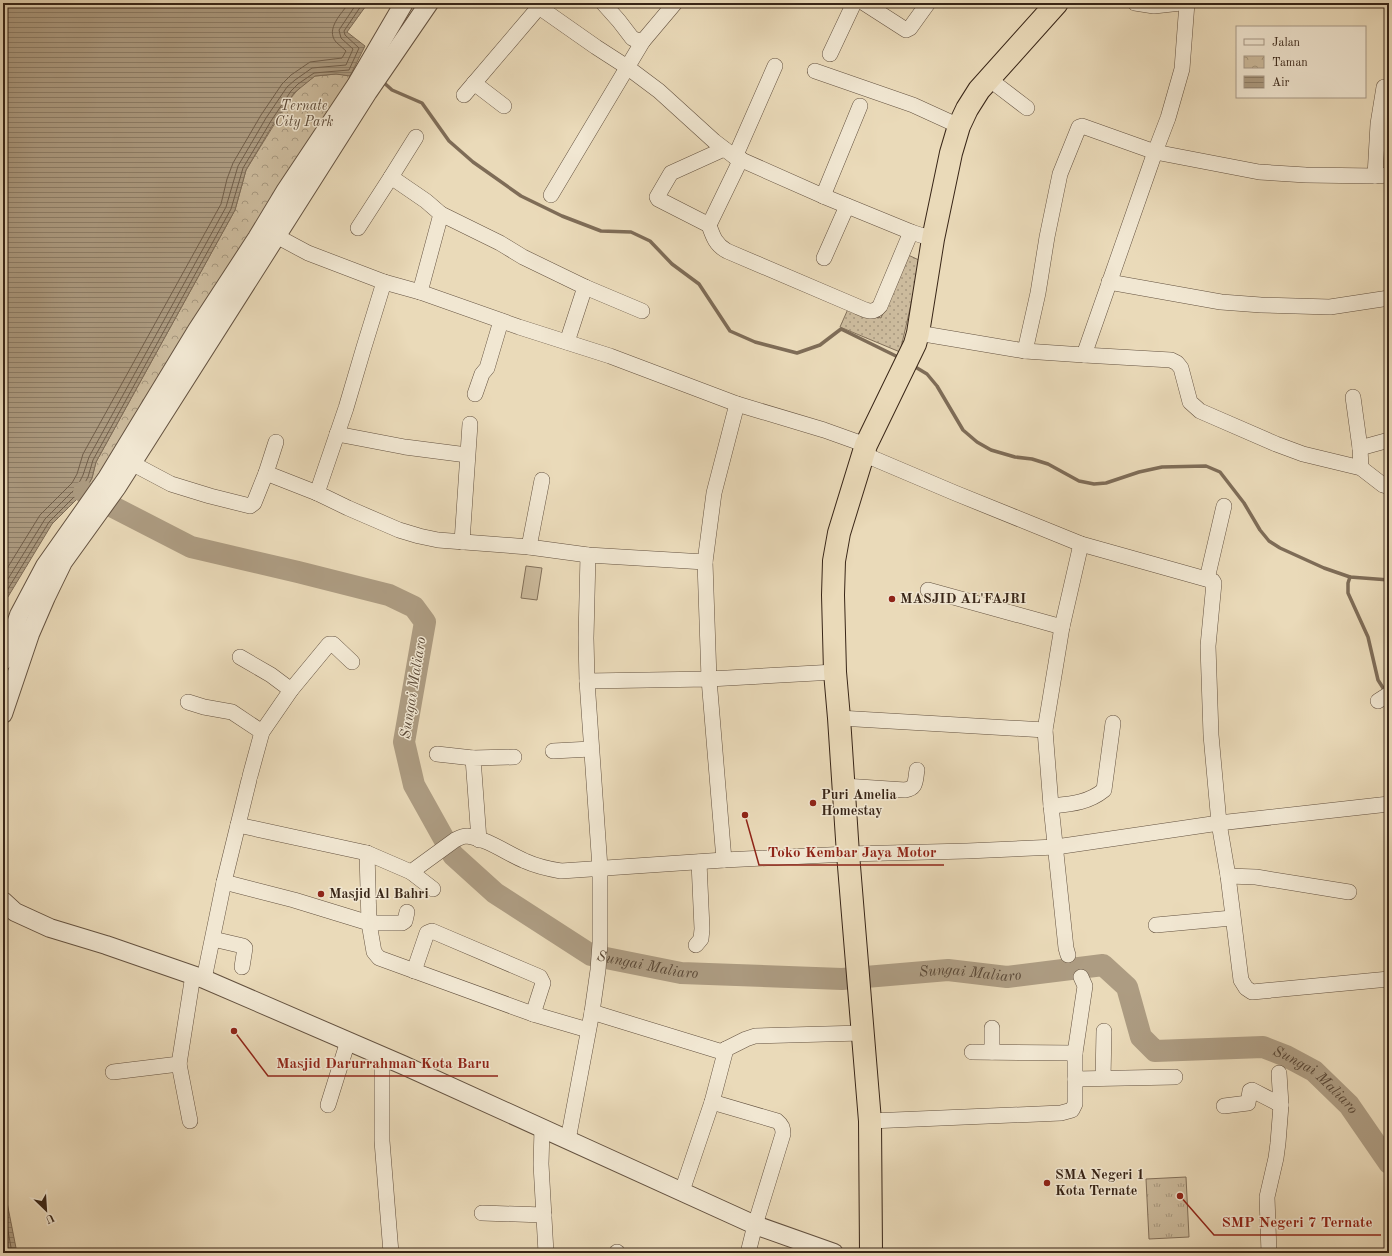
<svg xmlns="http://www.w3.org/2000/svg" width="1392" height="1256" font-family="'Old Standard TT',serif">
	<style>
		.grass { fill: url(#grass-tufts); stroke: #82705a }
		.park { fill: url(#park-crowns); stroke: #82705a }
		.garden { fill: url(#garden-dots); stroke: #82705a }
		.pitch { fill: #ccbb9d; stroke: #82705a }
		.water { fill: url(#water-rules); stroke: #7e6c57 }
		.lines { fill: none; stroke-linecap: round; stroke-linejoin: round }
		.shore { stroke: #72604c; stroke-width: 1 }
		.stream { stroke: #7e6c57; stroke-width: 3.5 }
		.river { stroke: #ad9c82; stroke-width: 22 }
		.minor-casing { stroke: #645240; stroke-width: 16 }
		.tertiary-casing { stroke: #645240; stroke-width: 20 }
		.trunk-casing { stroke: #382517; stroke-width: 24 }
		.minor { stroke: #f1e7d2; stroke-width: 15 }
		.tertiary { stroke: #f1e7d2; stroke-width: 18 }
		.trunk { stroke: #eadab9; stroke-width: 22 }
		.poi-dot { fill: #8f2418; stroke: #f1e7d2; stroke-width: 1.5 }
		.labels { text-anchor: middle; dominant-baseline: central; stroke-width: 3; stroke-linejoin: round; paint-order: stroke }
		.park-label { font-size: 14px; font-style: italic; fill: #5d4a38; stroke: #f1e7d2 }
		.poi-label { font-size: 14px; font-weight: bold; fill: #382517; stroke: #f1e7d2; text-anchor: start }
		.water-label { font-size: 15px; font-style: italic; fill: #5b4937; stroke: #f1e7d2 }
		.leader { fill: none; stroke: #8f2418; stroke-width: 1.5 }
		.callout-dot { fill: #8f2418; stroke: #f1e7d2; stroke-width: 1.5 }
		.callout-label { font-size: 15px; text-anchor: middle; font-weight: bold; fill: #8f2418; stroke: #f1e7d2; stroke-width: 3; stroke-linejoin: round; paint-order: stroke }
	</style>
	<defs>
		<pattern id="grass-tufts" width="24" height="20" patternUnits="userSpaceOnUse"><rect width="24" height="20" fill="#ccbb9d"/><path d="M3 7l-1-3M5 7V3M7 7l1-3M15 17l-1-3M17 17v-4M19 17l1-3" fill="none" stroke="#a7987f"/></pattern>
		<pattern id="park-crowns" width="20" height="18" patternUnits="userSpaceOnUse"><rect width="20" height="18" fill="#ccbb9d"/><path d="M2 6a3 3 0 1 1 6 0M12 15a3 3 0 1 1 6 0" fill="none" stroke="#a7987f"/></pattern>
		<pattern id="garden-dots" width="8" height="8" patternUnits="userSpaceOnUse"><rect width="8" height="8" fill="#ccbb9d"/><path d="M2 2h.1M6 6h.1" fill="none" stroke="#a7987f" stroke-width="1.8" stroke-linecap="round"/></pattern>
		<pattern id="water-rules" width="6" height="5" patternUnits="userSpaceOnUse"><rect width="6" height="5" fill="#ad9c82"/><path d="M0 2.5h6" fill="none" stroke="#8e7f69"/></pattern>
	</defs>
	<rect width="100%" height="100%" fill="#eadab9"/>
	<filter id="stains"><feTurbulence type="fractalNoise" baseFrequency=".005" numOctaves="4"/><feColorMatrix values="0 0 0 0 .2 0 0 0 0 .09 0 0 0 0 .02 0 0 0 .5 -.17"/></filter>
	<radialGradient id="worn" r=".72"><stop offset=".6" stop-color="#630" stop-opacity="0"/><stop offset="1" stop-color="#630" stop-opacity=".3"/></radialGradient>
	<!-- grass -->
	<polygon class="grass" points="1186,1177 1189,1237 1149,1239 1146,1179"/>
	<!-- park -->
	<polygon class="park" points="336,74 349,75 350,77 355,76 278,192 233,258 199,316 91,488 86,489 92,478 96,462 235,210 246,170 290,99 300,87 315,76"/>
	<!-- garden -->
	<polygon class="garden" points="906,254 921,261 900,352 840,327 848,309 881,318"/>
	<!-- pitch -->
	<polygon class="pitch" points="526,566 542,568 537,600 521,598"/>
	<!-- water -->
	<g class="water">
		<polygon points="3,3 368,3 347,32 365,46 350,76 336,74 315,76 294,93 274,123 246,170 235,210 96,462 92,478 84,492 52,524 3,605"/>
		<polygon points="3,1182 17,1253 3,1253"/>
	</g>
	<g class="lines">
		<!-- shore -->
		<g class="shore">
			<path d="M 3,575 L 40,515 L 72,483 L 77,474 L 83,454 L 221,204 L 227,179 L 233,163 L 261,115 L 282,84 L 291,75 L 310,62 L 342,58 L 346,51 C 343,48 339,45 336,42 C 325,29 342,13 349,3"/>
			<polyline points="3,587 45,519 77,487 83,475 89,457 226,207 238,166 266,118 287,87 295,80 312,68 346,65 353,49 341,38 339,30 357,3"/>
			<polyline points="3,597 49,522 81,490 88,477 93,460 231,209 243,168 271,121 291,91 298,84 314,73 349,70 359,48 345,35 344,31 363,3"/>
			<polyline points="3,1203 12,1253"/>
		</g>
		<!-- stream -->
		<g class="stream">
			<polyline points="382,81 392,90 422,103 449,141 473,162 521,196 562,216 601,231 631,232 650,241 672,264 699,284 730,331 755,342 797,353 820,345 841,329 900,358"/>
			<polyline points="912,365 927,374 937,386 963,430 977,442 991,450 1015,457 1032,459 1048,464 1079,481 1094,484 1106,483 1139,472 1162,467 1206,466 1220,472 1244,503 1260,530 1269,541 1280,548 1324,568 1350,577 1389,580"/>
			<polyline points="1350,577 1348,583 1348,593 1368,637 1378,680 1385,691"/>
		</g>
		<!-- river -->
		<path class="river" id="s1" d="M 84,492 L 191,547 L 298,572 L 389,595 L 414,607 L 425,622 L 404,742 L 414,785 L 453,855 L 495,893 L 591,955 L 681,973 L 842,979 L 948,970 L 1007,977 L 1103,965 L 1127,987 L 1141,1037 L 1155,1051 L 1263,1047 L 1286,1056 L 1314,1071 L 1349,1105 L 1389,1163"/>
		<defs>
			<g id="minor">
				<polyline points="603,3 619,21 632,38 636,40 643,41 675,3"/>
				<polyline points="864,3 906,30 910,28 928,3"/>
				<polyline points="1135,3 1154,6 1181,3"/>
				<polyline points="830,54 854,3"/>
				<polyline points="815,71 913,105 959,126"/>
				<polyline points="989,79 1027,108"/>
				<polyline points="474,83 504,106"/>
				<polyline points="464,95 539,7 596,47 627,67 659,91 714,141 735,157 823,196 911,232 933,239"/>
				<polyline points="724,149 671,173 657,197 658,199 709,225 741,159"/>
				<polyline points="735,157 775,66"/>
				<polyline points="1375,176 1378,124 1384,87"/>
				<polyline points="391,177 416,137"/>
				<polyline points="551,195 643,41"/>
				<polyline points="823,196 860,106"/>
				<polyline points="441,214 500,243 523,257 585,287 567,342"/>
				<path d="M 709,225 C 713,237 716,245 727,251 L 856,306 C 865,310 873,315 880,306 L 911,232"/>
				<polyline points="358,228 391,177 426,201 441,214 420,292"/>
				<polyline points="267,231 308,253 384,282 420,292 519,327 610,356 737,404 824,430 866,445"/>
				<polyline points="824,258 847,206"/>
				<polyline points="384,282 364,347 346,408 317,493 348,508 399,530 419,536 438,540 529,547 588,555 705,562 714,493 737,404"/>
				<polyline points="1109,282 1221,302 1261,305 1330,307 1389,298"/>
				<polyline points="585,287 642,311"/>
				<polyline points="918,333 1025,351 1084,355 1155,152 1168,118 1182,69 1187,3"/>
				<polyline points="1025,351 1038,293 1047,237 1060,174 1079,127 1082,126 1155,152 1259,172 1306,175 1375,176 1389,175"/>
				<polyline points="1084,355 1171,360 1177,363 1181,368 1190,402 1200,411 1276,444 1303,454 1361,468 1383,485 1389,487"/>
				<polyline points="475,394 482,374 487,368 501,321"/>
				<polyline points="1353,397 1360,448 1361,468"/>
				<polyline points="337,434 405,447 467,455"/>
				<polyline points="276,442 266,473 317,493"/>
				<polyline points="1360,448 1389,440"/>
				<polyline points="863,454 955,493 1081,544 1213,581 1214,583 1208,646 1211,735 1219,823 1228,876 1241,980 1246,988 1252,992 1389,979"/>
				<polyline points="122,458 171,484 210,496 250,506 254,503 266,473"/>
				<polyline points="462,542 470,424"/>
				<polyline points="529,547 542,480"/>
				<polyline points="705,562 709,679 835,672"/>
				<polyline points="1207,579 1224,506"/>
				<polyline points="928,590 1062,627"/>
				<polyline points="240,657 271,675 291,690"/>
				<polyline points="587,681 709,679 724,860"/>
				<polyline points="1378,701 1389,694"/>
				<polyline points="188,702 204,707 232,712 262,732"/>
				<polyline points="839,718 1045,730"/>
				<polyline points="553,751 591,749"/>
				<polyline points="437,754 473,758"/>
				<polyline points="250,776 262,732 291,690 329,644 333,644 352,662"/>
				<path d="M 844,786 L 905,790 C 917,788 915,781 917,770"/>
				<path d="M 1051,806 C 1071,804 1088,803 1104,790 L 1113,723"/>
				<path d="M 238,825 L 367,853 L 411,872 L 455,840 C 459,838 462,836 467,836 C 488,839 506,853 525,861 C 536,866 549,869 561,871 L 724,860 L 848,854 L 967,851 L 1056,847 L 1219,823 L 1389,804"/>
				<polyline points="479,840 473,758 514,757"/>
				<polyline points="367,853 369,923 402,923 405,921 407,912"/>
				<polyline points="411,872 433,889"/>
				<polyline points="1228,876 1256,877 1349,892"/>
				<polyline points="224,882 294,900 369,923 374,952 379,958 533,1014 588,1030"/>
				<polyline points="1156,925 1232,918"/>
				<polyline points="213,939 243,946 245,948 242,967"/>
				<polyline points="696,945 701,939 702,929 699,862"/>
				<polyline points="1068,955 1066,948 1051,806 1045,730 1062,627 1081,544"/>
				<polyline points="414,971 427,933 432,931 540,977 543,983 533,1014"/>
				<polyline points="204,979 224,882 249,780"/>
				<polyline points="592,1012 719,1051 722,1051 746,1039 755,1036 862,1033"/>
				<polyline points="992,1028 992,1052"/>
				<polyline points="972,1052 1075,1053"/>
				<polyline points="382,1056 382,1141 391,1253"/>
				<polyline points="179,1064 190,1121"/>
				<polyline points="113,1072 179,1064 193,975"/>
				<polyline points="1103,1078 1104,1031"/>
				<polyline points="1075,1079 1175,1077"/>
				<path d="M 712,1102 L 777,1121 C 782,1125 783,1128 783,1134 L 755,1225 L 748,1253"/>
				<polyline points="328,1105 348,1041"/>
				<polyline points="1224,1106 1248,1103 1250,1091 1252,1090 1281,1105"/>
				<polyline points="870,1121 1061,1113 1072,1110 1075,1104 1075,1053 1085,986 1081,977"/>
				<polyline points="542,1129 541,1164 546,1253"/>
				<polyline points="568,1140 592,1012 598,970 600,943 600,868 587,681 586,638 588,555"/>
				<polyline points="682,1191 712,1102 726,1049"/>
				<polyline points="482,1213 544,1215"/>
				<polyline points="617,1252 617,1253"/>
				<polyline points="1269,1253 1267,1197 1276,1158 1278,1143 1281,1105 1279,1073"/>
			</g>
			<g id="tertiary">
				<polyline points="3,661 19,615 45,566 107,478 197,330 257,238 286,190 356,85 404,3"/>
				<polyline points="3,714 30,634 46,597 63,562 117,487 368,92 429,3"/>
				<polyline points="3,901 15,912 50,928 106,945 204,979 403,1065 755,1225 834,1253"/>
			</g>
			<polyline id="trunk" points="871,1253 870,1121 848,854 839,718 835,672 833,595 834,561 839,533 866,445 915,344 918,333 933,239 951,153 959,126 967,109 979,90 1057,3"/>
		</defs>
		<!-- minor casing -->
		<use href="#minor" class="minor-casing"/>
		<!-- tertiary casing -->
		<use href="#tertiary" class="tertiary-casing"/>
		<!-- trunk casing -->
		<use href="#trunk" class="trunk-casing"/>
		<!-- minor -->
		<use href="#minor" class="minor"/>
		<!-- tertiary -->
		<use href="#tertiary" class="tertiary"/>
		<!-- trunk -->
		<use href="#trunk" class="trunk"/>
	</g>
	<!-- markers -->
	<g class="poi-dot">
		<circle cx="892" cy="599" r="4"/>
		<circle cx="813" cy="803" r="4"/>
		<circle cx="321" cy="894" r="4"/>
		<circle cx="1047" cy="1183" r="4"/>
	</g>
	<g class="labels">
		<!-- park labels -->
		<g class="park-label">
			<text x="304" y="106">Ternate<tspan x="304" dy="16">City Park</tspan></text>
		</g>
		<!-- poi labels -->
		<g class="poi-label">
			<text x="900" y="599">MASJID AL'FAJRI</text>
			<text x="821" y="795">Puri Amelia<tspan x="821" dy="16">Homestay</tspan></text>
			<text x="329" y="894">Masjid Al Bahri</text>
			<text x="1055" y="1175">SMA Negeri 1<tspan x="1055" dy="16">Kota Ternate</tspan></text>
		</g>
		<!-- water labels -->
		<g class="water-label">
			<text transform="translate(414 688) rotate(-81)">Sungai Maliaro</text>
			<text stroke="none"><textPath href="#s1" startOffset="845">Sungai Maliaro</textPath></text>
			<text stroke="none"><textPath href="#s1" startOffset="1169">Sungai Maliaro</textPath></text>
			<text stroke="none"><textPath href="#s1" startOffset="1578">Sungai Maliaro</textPath></text>
		</g>
	</g>
	<!-- callouts -->
	<path class="leader" d="M745 815L759 865H944M234 1031L268 1076H498M1180 1196L1214 1235H1381"/>
	<g class="callout-dot">
		<circle cx="745" cy="815" r="4"/>
		<circle cx="234" cy="1031" r="4"/>
		<circle cx="1180" cy="1196" r="4"/>
	</g>
	<g class="callout-label">
		<text x="852" y="857">Toko Kembar Jaya Motor</text>
		<text x="383" y="1068">Masjid Darurrahman Kota Baru</text>
		<text x="1297" y="1227">SMP Negeri 7 Ternate</text>
	</g>
	<!-- margin -->
	<rect width="1392" height="1256" fill="none" stroke="#eadab9" stroke-width="16"/>
	<rect x="4" y="4" width="1384" height="1248" fill="none" stroke="#382517" stroke-width="2"/>
	<rect x="8" y="8" width="1376" height="1240" fill="none" stroke="#382517"/>
	<!-- legend -->
	<rect x="1236" y="26" width="130" height="72" fill="#f1e7d2" stroke="#a79987"/>
	<rect x="1244" y="39" width="20" height="6" fill="#f1e7d2" stroke="#a79987"/>
	<text x="1272" y="46" font-size="12" fill="#382517">Jalan</text>
	<rect x="1244" y="56" width="20" height="12" fill="url(#park-crowns)" stroke="#a79987"/>
	<text x="1272" y="66" font-size="12" fill="#382517">Taman</text>
	<rect x="1244" y="76" width="20" height="12" fill="url(#water-rules)" stroke="#a79987"/>
	<text x="1272" y="86" font-size="12" fill="#382517">Air</text>
	<!-- north arrow -->
	<g transform="translate(46 1210) rotate(155)" stroke="#f1e7d2" stroke-width="3" paint-order="stroke">
	<path d="M0-3L7 15L0 10L-7 15Z" fill="#382517"/>
	<text y="-6" font-size="11" font-weight="bold" text-anchor="middle" fill="#382517">U</text>
	</g>
	<rect width="100%" height="100%" filter="url(#stains)"/>
	<rect width="100%" height="100%" fill="url(#worn)"/>
</svg>
